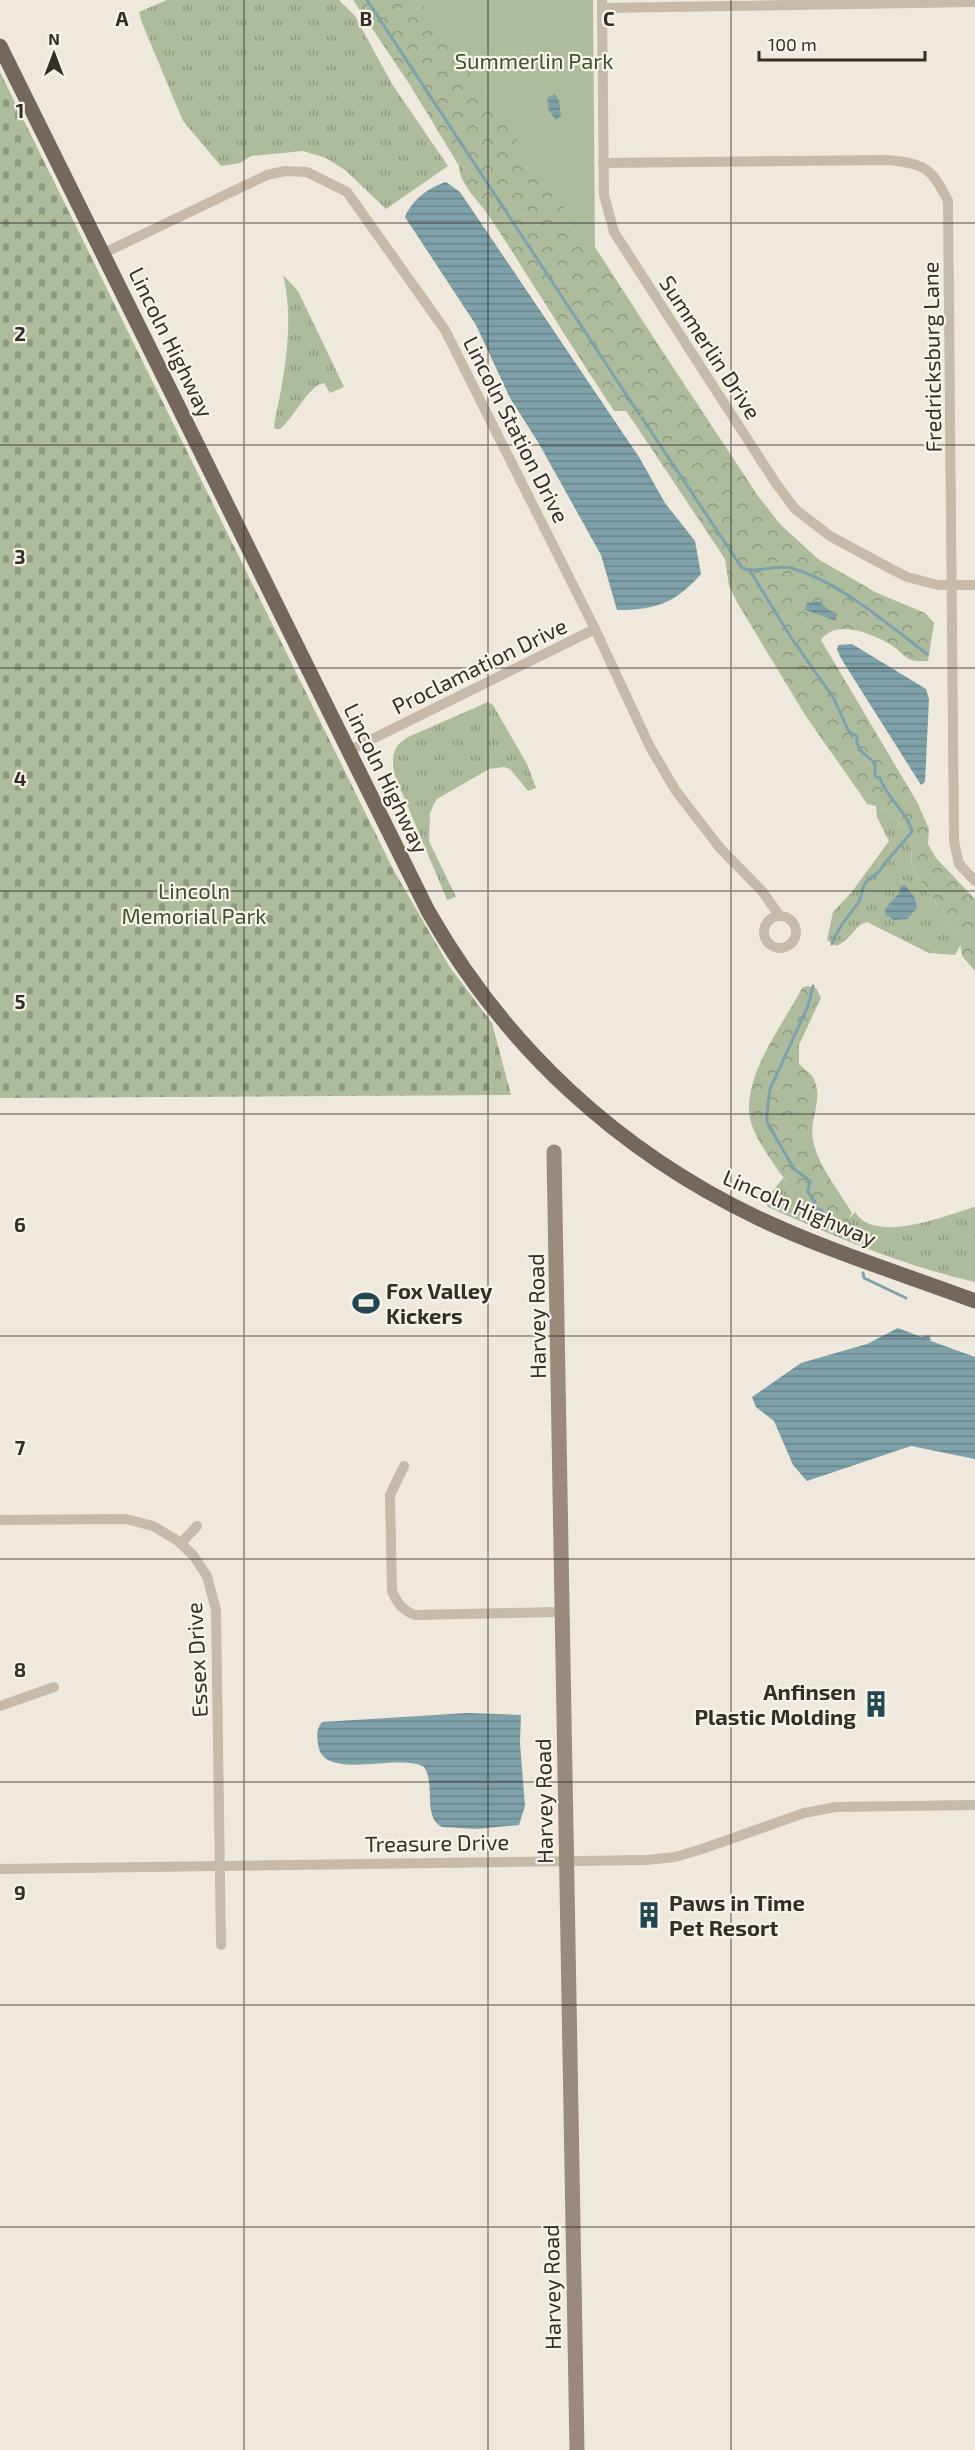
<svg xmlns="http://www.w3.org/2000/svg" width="975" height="2450" font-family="'Exo 2',sans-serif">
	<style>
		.grass { fill: url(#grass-tufts) }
		.forest { fill: url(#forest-crowns) }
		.cemetery { fill: url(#cemetery-stones) }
		.green { fill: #aebc9e }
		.water { fill: url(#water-rules) }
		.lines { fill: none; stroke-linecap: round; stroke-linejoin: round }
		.stream { stroke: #7fa1a9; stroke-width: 3 }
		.street { stroke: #c6bbaa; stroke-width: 10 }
		.secondary { stroke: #998b7b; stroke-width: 15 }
		.primary { stroke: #74675b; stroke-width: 15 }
		.grid { fill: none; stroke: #342e29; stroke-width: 1.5; stroke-opacity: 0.55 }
		.labels { text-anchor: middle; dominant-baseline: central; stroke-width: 4.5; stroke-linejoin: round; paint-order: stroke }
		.park-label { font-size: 22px; fill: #3f502f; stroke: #f7f3e8 }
		.street-label { font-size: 22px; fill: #342e29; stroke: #f7f3e8 }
		.poi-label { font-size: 22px; font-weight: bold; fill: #342e29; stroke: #f7f3e8; text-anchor: start }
		.grid-label { font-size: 20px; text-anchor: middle; font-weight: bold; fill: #342e29; stroke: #f7f3e8; stroke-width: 4.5; stroke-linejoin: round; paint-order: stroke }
	</style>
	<defs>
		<pattern id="grass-tufts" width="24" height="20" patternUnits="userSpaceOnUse" patternTransform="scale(1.5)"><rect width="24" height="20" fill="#aebc9e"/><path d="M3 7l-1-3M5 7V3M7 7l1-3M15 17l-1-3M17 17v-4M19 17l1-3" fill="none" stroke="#8e9981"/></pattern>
		<pattern id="forest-crowns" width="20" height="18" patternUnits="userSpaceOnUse" patternTransform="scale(1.5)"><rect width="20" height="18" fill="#aebc9e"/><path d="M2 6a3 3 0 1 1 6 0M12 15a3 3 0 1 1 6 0" fill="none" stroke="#8e9981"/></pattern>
		<pattern id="cemetery-stones" width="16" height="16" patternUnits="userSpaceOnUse" patternTransform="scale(1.5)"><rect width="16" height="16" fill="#aebc9e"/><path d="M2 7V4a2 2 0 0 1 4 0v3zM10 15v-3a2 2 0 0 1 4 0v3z" fill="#8e9981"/></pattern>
		<pattern id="water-rules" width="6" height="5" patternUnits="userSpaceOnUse" patternTransform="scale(1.5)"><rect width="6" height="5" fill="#7fa1a9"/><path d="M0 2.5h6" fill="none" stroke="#69848a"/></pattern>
	</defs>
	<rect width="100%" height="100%" fill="#efe9dd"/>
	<!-- grass -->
	<g class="grass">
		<polygon points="167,0 339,0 355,16 392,84 448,166 386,209 345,170 326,158 303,151 251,156 240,163 221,166 183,121 142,23 139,12"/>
		<path d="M 283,275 L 298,291 L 344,387 L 330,393 L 324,383 C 309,385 294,418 280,429 L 275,429 L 274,425 C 284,378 295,322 283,275 Z"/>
		<path d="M 488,702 L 493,705 L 527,764 L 536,788 L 528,791 L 510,769 L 504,767 L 489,769 L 437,799 L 434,804 L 430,813 L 429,841 L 456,897 L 447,900 L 395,776 C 391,759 392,746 408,737 Z"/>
		<path d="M 859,792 C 872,796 908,825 911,839 C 913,850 909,860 914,872 L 959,935 L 961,944 L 955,955 L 929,953 L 867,922 C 854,925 852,940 836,946 L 827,940 L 833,912 L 851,893 L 889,841 L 877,817 L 876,806 L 867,804 Z"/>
		<path d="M 783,1178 L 831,1216 L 847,1221 L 855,1212 C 875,1245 946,1215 975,1207 L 975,1282 C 904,1266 835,1237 768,1207 L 765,1201 Z"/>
	</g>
	<!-- forest -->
	<g class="forest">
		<path d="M 353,0 L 435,0 L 661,349 L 758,496 L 780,524 L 818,559 L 877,593 L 925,613 L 934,623 L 928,661 C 922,661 914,662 909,659 C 902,655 897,648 890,644 C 872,634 836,618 821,640 L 917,802 L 929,829 L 928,844 L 936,858 L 975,899 L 975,971 L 962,956 L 959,935 L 914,872 C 909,860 913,850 911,839 C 908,825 872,796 859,792 L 805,715 L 738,604 L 729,586 L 725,559 L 637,427 L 626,411 L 614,411 C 571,346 531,280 489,216 C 479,201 459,184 459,166 L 410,85 Z"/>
		<path d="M 807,986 L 816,988 L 821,998 L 799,1045 L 799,1064 C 803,1068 809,1072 812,1076 C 827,1099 805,1121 815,1148 C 821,1169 841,1194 852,1213 L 847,1222 C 817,1211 790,1190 773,1163 C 763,1148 749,1128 749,1109 C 749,1066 783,1025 802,988 Z"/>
	</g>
	<!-- cemetery -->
	<polygon class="cemetery" points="0,72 393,869 449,966 492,1023 511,1095 0,1098"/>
	<!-- green -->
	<polygon class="green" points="420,0 593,0 595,252"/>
	<!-- water -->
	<g class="water">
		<polygon points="555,94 559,100 561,116 556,120 549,111 547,98"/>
		<path d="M 446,182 L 460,192 L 639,457 L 665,503 L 695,541 L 701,574 C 676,603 655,610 617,610 L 601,555 L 538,442 L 510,398 L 476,325 L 405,217 C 412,200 429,187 446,182 Z"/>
		<polygon points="818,601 836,615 836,621 805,610 807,603"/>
		<polygon points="852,644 926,689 929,699 925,782 921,785 842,660 837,650 838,645"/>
		<polygon points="905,885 915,898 917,908 907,919 894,920 886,915 885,909 899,893 901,886"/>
		<polygon points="898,1328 921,1337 929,1335 931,1341 975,1357 975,1459 911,1446 807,1481 793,1465 774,1421 756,1407 752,1397 801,1363 867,1344"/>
		<path d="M 467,1713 L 521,1715 L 520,1743 L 525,1806 L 519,1825 L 477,1829 L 442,1827 C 422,1817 436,1784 424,1767 C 399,1752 322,1783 318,1744 C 317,1735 316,1730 322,1722 Z"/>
	</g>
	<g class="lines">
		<!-- stream -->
		<g class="stream">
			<polyline points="367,0 639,414"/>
			<path d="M 642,418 L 742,568 C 757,574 775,564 791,568 C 838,581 889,625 927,654"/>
			<path d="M 750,571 L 792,639 L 833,697 L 849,732 L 857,736 C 855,751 867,755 875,763 L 875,776 L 880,778 C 886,798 908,812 912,832 L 884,864 C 880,874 874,874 867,881 C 861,887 862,898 858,903 C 848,917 838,927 832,944"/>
			<polyline points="813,986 808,1006 770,1089 767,1113 767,1122 794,1169 810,1181 808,1192 815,1202 813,1207 821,1210 829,1230"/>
			<polyline points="863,1273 864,1278 906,1298"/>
		</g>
		<!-- street -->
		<g class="street">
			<polyline points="602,0 604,195 614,232 775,482 795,509 830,536 893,570 907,577 938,585 975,585"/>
			<polyline points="602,8 975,2"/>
			<path d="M 603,163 L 887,160 C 924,163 932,168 948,201 L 954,841 L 959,864 L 975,881"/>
			<polyline points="104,253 267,175 285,171 307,172 347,192 445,330 595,629 650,747 676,791 720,848 762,891 779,915"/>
			<polyline points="348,751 595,629"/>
			<circle cx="780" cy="932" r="16"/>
			<path d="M 404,1466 L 390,1495 L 392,1591 C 397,1603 402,1610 415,1615 L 562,1612"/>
			<polyline points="0,1520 126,1519 153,1526 178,1541 193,1555 207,1576 216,1610 221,1945"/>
			<polyline points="181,1543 197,1526"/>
			<polyline points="0,1706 54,1687"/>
			<polyline points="0,1869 646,1860 675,1857 702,1849 804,1813 836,1807 975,1805"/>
		</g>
		<!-- secondary -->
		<polyline class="secondary" points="554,1152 577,2450"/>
		<!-- primary -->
		<path class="primary" d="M 0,46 L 428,911 C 505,1047 618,1151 758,1218 C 828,1251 903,1274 975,1301"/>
	</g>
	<!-- grid -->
	<path class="grid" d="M 244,0 L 244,2450M 488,0 L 488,2450M 731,0 L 731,2450M 0,223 L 975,223M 0,445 L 975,445M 0,668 L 975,668M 0,891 L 975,891M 0,1114 L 975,1114M 0,1336 L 975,1336M 0,1559 L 975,1559M 0,1782 L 975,1782M 0,2005 L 975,2005M 0,2227 L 975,2227"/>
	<!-- icons -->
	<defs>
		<symbol id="stadium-bare" viewBox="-9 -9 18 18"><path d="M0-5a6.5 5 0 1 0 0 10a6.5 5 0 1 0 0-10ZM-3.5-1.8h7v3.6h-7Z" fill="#234751" stroke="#f7f3e8" stroke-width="2.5" paint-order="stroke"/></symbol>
		<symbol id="building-bare" viewBox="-9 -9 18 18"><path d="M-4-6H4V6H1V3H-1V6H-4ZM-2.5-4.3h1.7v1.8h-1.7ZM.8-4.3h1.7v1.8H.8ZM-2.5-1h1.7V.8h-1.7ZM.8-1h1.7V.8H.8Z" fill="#234751" stroke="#f7f3e8" stroke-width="2.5" paint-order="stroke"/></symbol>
	</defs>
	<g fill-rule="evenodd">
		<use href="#stadium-bare" x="347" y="1284" width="38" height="38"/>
		<use href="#building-bare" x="857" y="1685" width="38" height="38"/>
		<use href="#building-bare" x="630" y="1896" width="38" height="38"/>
	</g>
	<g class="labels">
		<!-- park labels -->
		<g class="park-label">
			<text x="534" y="60">Summerlin Park</text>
			<text x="194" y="890">Lincoln<tspan x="194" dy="25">Memorial Park</tspan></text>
		</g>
		<!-- street labels -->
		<g class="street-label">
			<text transform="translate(172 342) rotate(64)">Lincoln Highway</text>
			<text transform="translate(711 347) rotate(57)">Summerlin Drive</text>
			<text transform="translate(931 357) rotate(-91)">Fredricksburg Lane</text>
			<text transform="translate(517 429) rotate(63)">Lincoln Station Drive</text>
			<text transform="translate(479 665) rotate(-26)">Proclamation Drive</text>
			<text transform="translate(387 778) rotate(64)">Lincoln Highway</text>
			<text transform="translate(800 1207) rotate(23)">Lincoln Highway</text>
			<text transform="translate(536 1316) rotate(-91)">Harvey Road</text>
			<text transform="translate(196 1660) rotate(-93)">Essex Drive</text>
			<text transform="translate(543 1801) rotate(-91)">Harvey Road</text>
			<text transform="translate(437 1842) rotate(-1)">Treasure Drive</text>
			<text transform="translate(551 2287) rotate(-91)">Harvey Road</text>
		</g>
		<!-- poi labels -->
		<g class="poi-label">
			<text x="386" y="1290">Fox Valley<tspan x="386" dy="25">Kickers</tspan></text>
			<text x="856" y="1691" text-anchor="end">Anfinsen<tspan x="856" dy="25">Plastic Molding</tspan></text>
			<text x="669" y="1902">Paws in Time<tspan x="669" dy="25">Pet Resort</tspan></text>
		</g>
	</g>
	<g class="grid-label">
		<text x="122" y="26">A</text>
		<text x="366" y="26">B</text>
		<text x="609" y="26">C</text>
		<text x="20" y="118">1</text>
		<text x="20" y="341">2</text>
		<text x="20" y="564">3</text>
		<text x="20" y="786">4</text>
		<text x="20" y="1009">5</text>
		<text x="20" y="1232">6</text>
		<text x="20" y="1455">7</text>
		<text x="20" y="1677">8</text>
		<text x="20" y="1900">9</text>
	</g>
	<!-- north arrow -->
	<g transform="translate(54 54)" stroke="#f7f3e8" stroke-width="4.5" paint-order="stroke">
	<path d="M0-4.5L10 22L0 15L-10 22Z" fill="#342e29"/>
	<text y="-9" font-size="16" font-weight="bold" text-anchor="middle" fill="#342e29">N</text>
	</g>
	<!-- scale -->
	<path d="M759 51v9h166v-9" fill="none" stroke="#342e29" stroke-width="3"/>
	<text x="768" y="51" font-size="18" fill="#342e29" stroke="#f7f3e8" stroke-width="4.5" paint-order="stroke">100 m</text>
</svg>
